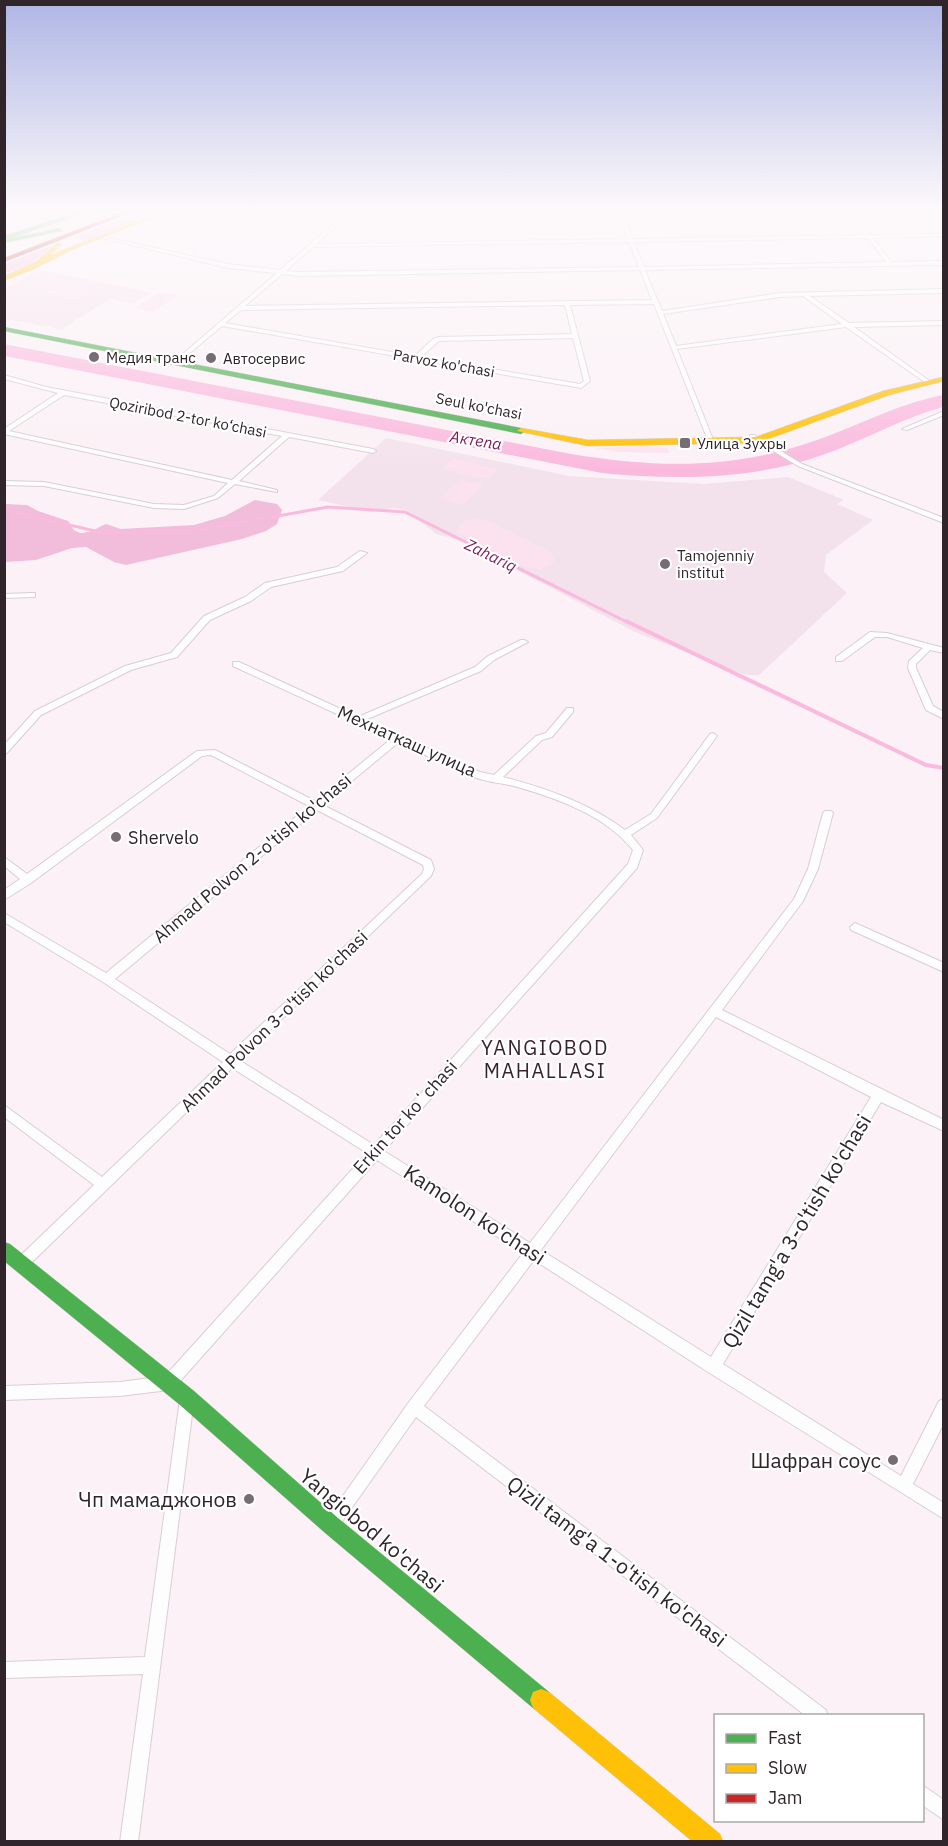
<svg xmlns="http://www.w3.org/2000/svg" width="948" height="1846" font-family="'IBM Plex Sans',sans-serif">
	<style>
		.built { fill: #f3e2eb }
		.green { fill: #fce2ef }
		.forest { fill: #f1bdda }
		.water { fill: #fabade }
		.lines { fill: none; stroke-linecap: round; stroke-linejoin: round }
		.stream-far1 { stroke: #fabade; stroke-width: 3 }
		.stream { stroke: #fabade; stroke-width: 4 }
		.street-casing { stroke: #d8ced3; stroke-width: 2 }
		.fast-casing { stroke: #d8ced3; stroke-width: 1 }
		.slow-casing { stroke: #d8ced3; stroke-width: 1 }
		.jam-casing { stroke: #d8ced3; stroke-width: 1 }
		.street { fill: #fefdfe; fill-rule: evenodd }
		.fast { fill: #4caf50; fill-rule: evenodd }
		.slow { fill: #ffc107; fill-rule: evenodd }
		.jam { fill: #c62828; fill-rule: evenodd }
		.poi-dot { fill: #776c72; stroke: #fff; stroke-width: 2 }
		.labels { text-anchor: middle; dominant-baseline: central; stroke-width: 4.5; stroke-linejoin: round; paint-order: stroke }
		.far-poi-label { font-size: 15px; fill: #30252b; stroke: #fff; text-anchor: start }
		.far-street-label { font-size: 15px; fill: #30252b; stroke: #fff }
		.far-water-label { font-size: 16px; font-style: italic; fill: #7c185a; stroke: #fff }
		.street-label { font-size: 18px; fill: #30252b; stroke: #fff }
		.poi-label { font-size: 18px; fill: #30252b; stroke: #fff; text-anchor: start }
		.neighbourhood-label { font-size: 20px; letter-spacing: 1.5px; fill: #39232f; stroke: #fff }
		.near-street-label { font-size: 21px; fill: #30252b; stroke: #fff }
		.near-poi-label { font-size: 21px; fill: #30252b; stroke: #fff; text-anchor: end }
	</style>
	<rect width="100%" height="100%" fill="#fbf1f6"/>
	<!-- built -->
	<g class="built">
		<polygon points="40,270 152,293 134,303 110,299 62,329 5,319 4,289"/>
		<polygon points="386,438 569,476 704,484 788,477 844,500 837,504 873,520 826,555 824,572 847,593 759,675 746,675 635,632 483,552 460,540 436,534 406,510 393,508 372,512 318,500"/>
	</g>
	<!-- green -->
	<g class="green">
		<polygon points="22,210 76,210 5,234 5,216"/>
		<polygon points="60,285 93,291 78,300 45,293"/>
		<polygon points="159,293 177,296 152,312 134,308"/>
		<polygon points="644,446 668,448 669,453 619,452 595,448"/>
		<polygon points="453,458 498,469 487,480 442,469"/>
		<polygon points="461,479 483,485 462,505 439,498"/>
		<polygon points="477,519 486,520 550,552 554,556 554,562 541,569 526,567 459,533 458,527 464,521"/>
	</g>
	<!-- forest -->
	<g class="forest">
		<polygon points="146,210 164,210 85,241 74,237"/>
		<polygon points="53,245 33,263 5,274 5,264"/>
		<path d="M 255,500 L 277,504 L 282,510 L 277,524 L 266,531 L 242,539 L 126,565 L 114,562 L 86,547 L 72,548 L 36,560 L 5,562 L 5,504 L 27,505 L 38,511 L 68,521 C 70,523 71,526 73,529 C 82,539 98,527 106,524 L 121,529 L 194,525 L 225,516 Z"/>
	</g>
	<!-- water -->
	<path class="water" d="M 4,344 L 571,454 C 652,467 722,470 802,445 C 851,430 892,405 943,395 L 943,407 C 902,418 865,440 825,454 C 754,480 676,480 602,473 L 5,356 Z"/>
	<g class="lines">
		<!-- stream-far1 -->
		<polyline class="stream-far1" points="4,510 104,533 193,531 328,507 405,512 629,623"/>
		<!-- stream -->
		<polyline class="stream" points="626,621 926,765 944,768"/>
		<defs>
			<g id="street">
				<polygon points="15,210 15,211 4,214 4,211"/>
				<path d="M 350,210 L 355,210 L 345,220 L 848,212 L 848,210 L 853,212 L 944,211 L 944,213 L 855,215 L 870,235 L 944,234 L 944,236 L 873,238 L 891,262 L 944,261 L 944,265 L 645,270 L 662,311 L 780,293 L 944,289 L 944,293 L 810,296 L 849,323 L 944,321 L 944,325 L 854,327 L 931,382 L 926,383 L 846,327 L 677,349 L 714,442 L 709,443 L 654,304 L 570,305 L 590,381 L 581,388 L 222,326 L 179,362 L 176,360 L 177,359 L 277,273 L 228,268 L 98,237 L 100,236 L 228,264 L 280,270 ZM 850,215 L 866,235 L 633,239 L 625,218 ZM 620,218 L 628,239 L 316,244 L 342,222 ZM 868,238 L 886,262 L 644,267 L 634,242 ZM 629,242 L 639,267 L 300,272 L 286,271 L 313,247 ZM 640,270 L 652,300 L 245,306 L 282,274 L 300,276 ZM 803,296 L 842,324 L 676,346 L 663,314 L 780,297 ZM 565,305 L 572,334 L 439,337 L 433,339 L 415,356 L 225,323 L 241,310 ZM 573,338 L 584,381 L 580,384 L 421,357 L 439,341 Z"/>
				<path d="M 4,375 L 46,387 L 373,449 L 376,451 L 373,453 L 289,437 L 239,481 L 277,490 L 277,492 L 235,484 L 218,498 L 184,509 L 154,508 L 44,486 L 4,485 L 4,481 L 44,482 L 154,504 L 184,505 L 214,496 L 228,483 L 4,434 L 4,429 L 58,393 L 4,379 ZM 64,395 L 282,436 L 232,480 L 9,431 Z"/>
				<polygon points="944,411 944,415 907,430 902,429"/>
				<polygon points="750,435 754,435 802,464 944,518 944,523 798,466 750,437"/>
				<polygon points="360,551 367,553 343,571 271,587 251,601 210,620 177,657 131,670 41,715 7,753 4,754 4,745 35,711 125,666 171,653 204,616 245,597 265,583 337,567"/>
				<polygon points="32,593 35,593 35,597 4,598 4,594"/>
				<polygon points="870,632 887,633 944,648 944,653 930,650 916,664 916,668 933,706 944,712 944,719 926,710 908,668 909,661 923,648 887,637 875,637 842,661 836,661 836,657"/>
				<path d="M 521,640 L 524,640 L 528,642 L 494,660 L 481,671 L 365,720 L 397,735 L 402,735 L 403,737 L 480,772 L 494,775 L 536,736 L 546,733 L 567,708 L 573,708 L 573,712 L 552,737 L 542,740 L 503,777 C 545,788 589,803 625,830 L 651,814 L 710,734 L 713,733 L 717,736 L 657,818 L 631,835 L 643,850 L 637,868 L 384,1151 L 530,1243 L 794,899 L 808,869 L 823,813 L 825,811 L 831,811 L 833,813 L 818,869 L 803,901 L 722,1010 L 944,1120 L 944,1131 L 881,1102 L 723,1364 L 901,1476 L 939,1401 L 944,1399 L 944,1423 L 913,1484 L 944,1503 L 944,1519 L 708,1372 L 534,1260 L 424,1406 L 826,1710 L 828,1716 L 806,1716 L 416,1417 L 336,1530 L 331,1533 L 326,1530 L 323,1525 L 326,1520 L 409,1402 L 523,1253 L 377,1160 L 174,1388 L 169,1390 L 120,1396 L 4,1400 L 4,1386 L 120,1382 L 165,1376 L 367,1153 L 232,1068 L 26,1268 L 21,1270 L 16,1268 L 14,1264 L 16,1260 L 94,1185 L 4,1117 L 4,1105 L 102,1177 L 223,1062 L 103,982 L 4,922 L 4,913 L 106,973 L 309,806 L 211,755 L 202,756 L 31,883 L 4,900 L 4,890 L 20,879 L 4,866 L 4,857 L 27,874 L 197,751 L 215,750 L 315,801 L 391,739 L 233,666 L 233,662 L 239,662 L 358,717 L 475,667 L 488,656 ZM 399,742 C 423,754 448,767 474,777 C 486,782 501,783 514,786 C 556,798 605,815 633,850 L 628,864 L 374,1145 L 239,1060 L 431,876 L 434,869 L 431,860 L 323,805 ZM 317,810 L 423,865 L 424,869 L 422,874 L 230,1054 L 115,979 ZM 716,1017 L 871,1097 L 711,1357 L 541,1250 Z"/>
				<polygon points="855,923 944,963 944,972 851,930 850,927"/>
				<polygon points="187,1392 192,1394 194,1399 138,1842 120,1842 143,1674 4,1678 4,1662 145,1657 180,1399 182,1394"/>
				<polygon points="922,1785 944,1800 944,1820 922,1805"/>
			</g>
			<g id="fast">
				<polygon points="83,210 94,210 12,238 60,228 62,231 4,243 4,236"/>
				<polygon points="4,327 521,428 525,431 521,434 4,331"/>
				<polygon points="4,1242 10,1244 194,1391 338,1518 549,1692 552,1700 549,1708 541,1711 533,1708 324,1532 180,1405 4,1261"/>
			</g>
			<g id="slow">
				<polygon points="164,210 174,210 74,249 36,268 4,281 4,276 35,262 57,243 62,244 50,255"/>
				<polygon points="944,377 944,381 889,395 757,443 588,446 517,431 521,428 588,440 756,437 883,391"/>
				<polygon points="541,1689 549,1692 720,1834 723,1842 693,1842 533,1708 530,1700 533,1692"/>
			</g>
			<polygon id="jam" points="128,210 138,210 4,262 4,258"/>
		</defs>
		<!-- street casing -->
		<use href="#street" class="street-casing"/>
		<!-- fast casing -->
		<use href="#fast" class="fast-casing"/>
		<!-- slow casing -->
		<use href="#slow" class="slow-casing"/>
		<!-- jam casing -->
		<use href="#jam" class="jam-casing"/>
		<!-- street -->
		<use href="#street" class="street"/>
		<!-- fast -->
		<use href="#fast" class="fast"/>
		<!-- slow -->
		<use href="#slow" class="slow"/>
		<!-- jam -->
		<use href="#jam" class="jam"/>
	</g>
	<!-- sky -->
	<linearGradient id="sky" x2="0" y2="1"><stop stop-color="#afb6e4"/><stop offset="0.45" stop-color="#fdf9fb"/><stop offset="1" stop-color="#fdf9fb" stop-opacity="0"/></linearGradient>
	<rect width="948" height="469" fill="url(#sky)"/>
	<!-- markers -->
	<g class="poi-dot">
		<circle cx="94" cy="357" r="6"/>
		<circle cx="211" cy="358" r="6"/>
		<rect x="679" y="437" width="12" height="12" rx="3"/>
		<circle cx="665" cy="564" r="6"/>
		<circle cx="116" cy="837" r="6"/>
		<circle cx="893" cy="1460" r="6"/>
		<circle cx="249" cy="1499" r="6"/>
	</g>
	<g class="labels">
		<!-- far-poi labels -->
		<g class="far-poi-label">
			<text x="106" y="357">Медия транс</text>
			<text x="223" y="358">Автосервис</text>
			<text x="697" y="443">Улица Зухры</text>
			<text x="677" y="555">Tamojenniy<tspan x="677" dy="17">institut</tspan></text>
		</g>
		<!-- far-street labels -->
		<g class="far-street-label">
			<text transform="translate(444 363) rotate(10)">Parvoz ko'chasi</text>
			<text transform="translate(479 406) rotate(11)">Seul ko'chasi</text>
			<text transform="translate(188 417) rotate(11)">Qoziribod 2-tor ko‘chasi</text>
		</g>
		<!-- far-water labels -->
		<g class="far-water-label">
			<text transform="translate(476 440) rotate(9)">Актепа</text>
			<text transform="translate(491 555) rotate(26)">Zahariq</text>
		</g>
		<!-- street labels -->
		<g class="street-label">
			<text transform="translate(407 741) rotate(24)">Мехнаткаш улица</text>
			<text transform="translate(252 858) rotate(-40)">Ahmad Polvon 2-o'tish ko'chasi</text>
			<text transform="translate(274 1021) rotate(-44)">Ahmad Polvon 3-o'tish ko'chasi</text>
			<text transform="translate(405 1117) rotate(-48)">Erkin tor koʻchasi</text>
		</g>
		<!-- poi labels -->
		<g class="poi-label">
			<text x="128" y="837">Shervelo</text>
		</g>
		<!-- neighbourhood labels -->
		<g class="neighbourhood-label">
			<text x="545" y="1047">YANGIOBOD<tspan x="545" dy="23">MAHALLASI</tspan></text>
		</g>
		<!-- near-street labels -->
		<g class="near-street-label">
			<text transform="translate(475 1214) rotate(33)">Kamolon ko'chasi</text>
			<text transform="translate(796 1231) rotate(-59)">Qizil tamg'a 3-o'tish ko'chasi</text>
			<text transform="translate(372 1530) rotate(40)">Yangiobod ko'chasi</text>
			<text transform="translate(617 1561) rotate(37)">Qizil tamg'a 1-o'tish ko'chasi</text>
		</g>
		<!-- near-poi labels -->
		<g class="near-poi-label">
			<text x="881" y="1460">Шафран соус</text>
			<text x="237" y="1499">Чп мамаджонов</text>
		</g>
	</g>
	<!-- border -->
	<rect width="948" height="1846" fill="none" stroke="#30252b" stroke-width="12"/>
	<!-- legend -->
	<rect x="714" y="1714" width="210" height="108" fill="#ffffff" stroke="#aca8aa" stroke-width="1.5"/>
	<rect x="726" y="1734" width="30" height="9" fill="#4caf50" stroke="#aca8aa" stroke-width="1.5"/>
	<text x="768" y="1744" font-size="18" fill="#30252b">Fast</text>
	<rect x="726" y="1764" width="30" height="9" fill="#ffc107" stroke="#aca8aa" stroke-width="1.5"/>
	<text x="768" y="1774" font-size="18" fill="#30252b">Slow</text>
	<rect x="726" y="1794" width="30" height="9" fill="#c62828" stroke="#aca8aa" stroke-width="1.5"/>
	<text x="768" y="1804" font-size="18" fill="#30252b">Jam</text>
</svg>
